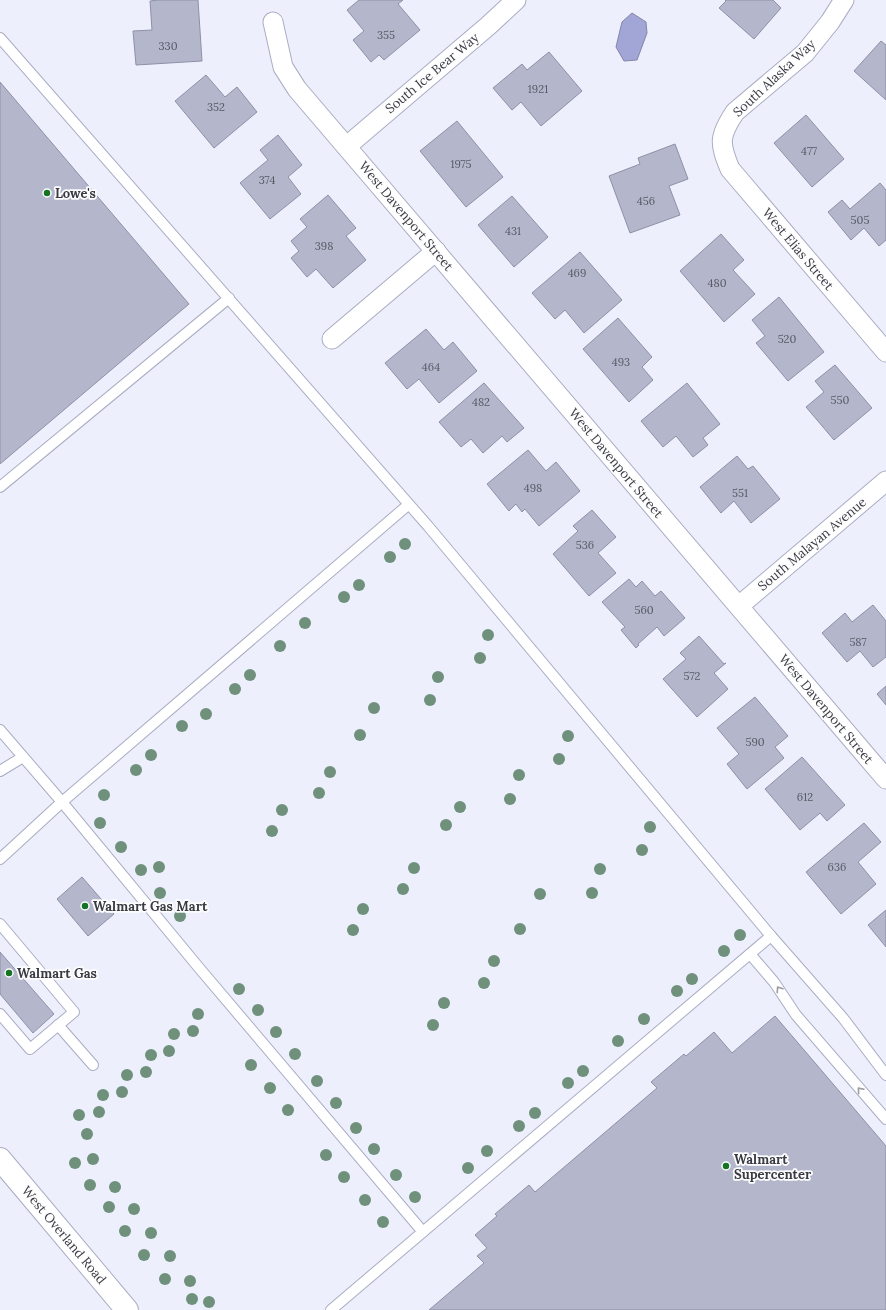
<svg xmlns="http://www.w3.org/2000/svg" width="886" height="1310" font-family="Lora,serif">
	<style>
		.water { fill: #a1a6d6; stroke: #8286aa }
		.building { fill: #b4b7cc; stroke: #8e90a5 }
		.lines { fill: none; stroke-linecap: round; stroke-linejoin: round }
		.lane-casing { stroke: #aaadc2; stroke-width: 12 }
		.street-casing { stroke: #aaadc2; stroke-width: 21 }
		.secondary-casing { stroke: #aaadc2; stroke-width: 24 }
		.lane { stroke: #fff; stroke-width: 10 }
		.street { stroke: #fff; stroke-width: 19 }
		.secondary { stroke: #fff; stroke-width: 22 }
		.tree { fill: #6f917c }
		.oneway { stroke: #9c9ca1 }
		.poi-dot { fill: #147424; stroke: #fdfdfd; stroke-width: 1.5 }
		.labels { text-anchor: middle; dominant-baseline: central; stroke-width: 3.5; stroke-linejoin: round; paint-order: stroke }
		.number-label { font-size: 11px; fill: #585965 }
		.street-label { font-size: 13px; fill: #393a43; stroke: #fdfdfd }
		.poi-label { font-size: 13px; font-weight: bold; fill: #393a43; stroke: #fdfdfd; text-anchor: start }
	</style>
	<rect width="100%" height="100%" fill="#edeffd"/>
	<!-- water -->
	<polygon class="water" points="632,13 646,22 647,33 637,60 624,61 616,47 622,22"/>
	<!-- building -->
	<g class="building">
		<polygon points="158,0 198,0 202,61 136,65 133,31 152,30 150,1"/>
		<polygon points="359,0 403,0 398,4 420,30 384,60 379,55 371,62 353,40 364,31 347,10"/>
		<polygon points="725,0 773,0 781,8 754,39 719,8 726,1"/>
		<polygon points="881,41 886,45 886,100 854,71"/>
		<polygon points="549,52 582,91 541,126 521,102 512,110 493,88 522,64 527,70"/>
		<polygon points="206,75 225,97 237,87 257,112 214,148 175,101"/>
		<polygon points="0,82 189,304 0,464"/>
		<polygon points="806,115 844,159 812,187 774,143"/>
		<polygon points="457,121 503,177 466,207 420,151"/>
		<polygon points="278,135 302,165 288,177 301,194 270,219 240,183 268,160 260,150"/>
		<polygon points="675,144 688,179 669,186 680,215 630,233 609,176 640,164 638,158"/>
		<polygon points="880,183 886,190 886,240 879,246 864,228 851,240 828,212 842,200 850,209"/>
		<polygon points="328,195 356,228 346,236 366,260 333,288 316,269 307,277 291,258 299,251 291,241 307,227 300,219"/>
		<polygon points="512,196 548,237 514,267 478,225"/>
		<polygon points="721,234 744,260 733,270 755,294 724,322 680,271"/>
		<polygon points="580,252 622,300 584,333 565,310 555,319 532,293"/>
		<polygon points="779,297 824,352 788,381 756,343 765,336 752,320"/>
		<polygon points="618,318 652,357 642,367 653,380 629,402 583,349"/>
		<polygon points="426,329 444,350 453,342 477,371 439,403 419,379 407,389 385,363"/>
		<polygon points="835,365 872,408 834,440 806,407 824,392 815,381"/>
		<polygon points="484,383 524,428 507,442 502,436 483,453 471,439 461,447 439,422"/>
		<polygon points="687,383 720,424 703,438 708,445 693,457 676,436 663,447 641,421"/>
		<polygon points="528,450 546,471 556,462 580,491 539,526 525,509 522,512 516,504 509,511 487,484"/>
		<polygon points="737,456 748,469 753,466 780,499 751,523 734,501 721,513 700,487"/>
		<polygon points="592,510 616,537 598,553 616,573 589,596 553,554 578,531 573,526"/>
		<polygon points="629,579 636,587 642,581 655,596 661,591 685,618 664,636 657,627 638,644 639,645 636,648 621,630 625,627 602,602"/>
		<polygon points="873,605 886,621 886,657 873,667 860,651 847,662 822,633 845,613 852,622"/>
		<polygon points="699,636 724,664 726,663 714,673 728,689 697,717 663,679 686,659 680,653"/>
		<polygon points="886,686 886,705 877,694"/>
		<polygon points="755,697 788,736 775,747 784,758 747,789 727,764 739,754 717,728"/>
		<polygon points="802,757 845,805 827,821 820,813 800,830 765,789"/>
		<polygon points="864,823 881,842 858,862 876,884 841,914 806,872"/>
		<polygon points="82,877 114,914 88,936 57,899"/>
		<polygon points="886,910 886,947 868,925"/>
		<polygon points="0,952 54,1014 33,1033 0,994"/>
		<polygon points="775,1016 886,1146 886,1310 429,1310 484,1263 477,1256 487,1248 475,1235 497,1216 495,1214 529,1185 535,1192 657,1088 651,1082 684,1054 686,1056 714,1032 732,1053"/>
	</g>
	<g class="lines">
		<defs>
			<g id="lane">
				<polyline points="0,38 428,526 771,936 843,1018 886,1075"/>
				<polyline points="0,487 229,298"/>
				<polyline points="0,730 62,802 200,969 423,1232"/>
				<polyline points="0,771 23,757"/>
				<polyline points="0,859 62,802 408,505"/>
				<polyline points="0,924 74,1012 30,1049 0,1014"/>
				<polyline points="750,954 774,982 796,1015 886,1119"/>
				<polyline points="58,1025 93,1065"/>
				<polyline points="331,1310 771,936"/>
			</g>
			<g id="street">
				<path d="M 844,0 L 830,22 L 805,53 L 735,112 C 719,136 719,143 730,169 L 886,352"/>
				<polyline points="273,22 283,67 297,89 886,779"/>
				<polyline points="347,146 488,26 516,0"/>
				<polyline points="332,339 436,251"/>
				<polyline points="739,606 886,481"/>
			</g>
			<polyline id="secondary" points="0,1159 127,1310"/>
		</defs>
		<!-- lane casing -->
		<use href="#lane" class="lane-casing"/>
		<!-- street casing -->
		<use href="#street" class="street-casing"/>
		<!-- secondary casing -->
		<use href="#secondary" class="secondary-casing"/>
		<!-- lane -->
		<use href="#lane" class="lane"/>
		<!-- street -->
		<use href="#street" class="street"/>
		<!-- secondary -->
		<use href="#secondary" class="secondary"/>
	</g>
	<!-- trees -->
	<g class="tree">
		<circle cx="405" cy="544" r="6"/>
		<circle cx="390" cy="557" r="6"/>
		<circle cx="359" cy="585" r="6"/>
		<circle cx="344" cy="597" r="6"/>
		<circle cx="305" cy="623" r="6"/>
		<circle cx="488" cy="635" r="6"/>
		<circle cx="280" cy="646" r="6"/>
		<circle cx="480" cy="658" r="6"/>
		<circle cx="250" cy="675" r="6"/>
		<circle cx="438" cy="677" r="6"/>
		<circle cx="235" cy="689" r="6"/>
		<circle cx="430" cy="700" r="6"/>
		<circle cx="374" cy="708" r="6"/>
		<circle cx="206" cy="714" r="6"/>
		<circle cx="182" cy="726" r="6"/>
		<circle cx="360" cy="735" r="6"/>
		<circle cx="568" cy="736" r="6"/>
		<circle cx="151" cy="755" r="6"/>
		<circle cx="559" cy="759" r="6"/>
		<circle cx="136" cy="770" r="6"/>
		<circle cx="330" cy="772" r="6"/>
		<circle cx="519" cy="775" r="6"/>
		<circle cx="319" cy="793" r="6"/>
		<circle cx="104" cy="795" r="6"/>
		<circle cx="510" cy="799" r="6"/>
		<circle cx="460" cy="807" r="6"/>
		<circle cx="282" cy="810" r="6"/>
		<circle cx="100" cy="823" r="6"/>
		<circle cx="446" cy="825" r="6"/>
		<circle cx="650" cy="827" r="6"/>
		<circle cx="272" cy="831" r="6"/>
		<circle cx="121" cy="847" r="6"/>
		<circle cx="642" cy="850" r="6"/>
		<circle cx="159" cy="867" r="6"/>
		<circle cx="414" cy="868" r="6"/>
		<circle cx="600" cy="869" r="6"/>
		<circle cx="141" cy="870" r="6"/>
		<circle cx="403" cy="889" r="6"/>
		<circle cx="160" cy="893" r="6"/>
		<circle cx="592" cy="893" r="6"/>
		<circle cx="540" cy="894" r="6"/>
		<circle cx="363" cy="909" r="6"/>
		<circle cx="180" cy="916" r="6"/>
		<circle cx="520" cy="929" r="6"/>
		<circle cx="353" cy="930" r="6"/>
		<circle cx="740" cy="935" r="6"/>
		<circle cx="724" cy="951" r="6"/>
		<circle cx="494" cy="961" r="6"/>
		<circle cx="692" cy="979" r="6"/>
		<circle cx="484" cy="983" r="6"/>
		<circle cx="239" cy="989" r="6"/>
		<circle cx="677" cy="991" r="6"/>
		<circle cx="444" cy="1003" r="6"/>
		<circle cx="258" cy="1010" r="6"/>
		<circle cx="198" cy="1014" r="6"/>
		<circle cx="644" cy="1019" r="6"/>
		<circle cx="433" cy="1025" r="6"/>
		<circle cx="193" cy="1031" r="6"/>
		<circle cx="276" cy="1032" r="6"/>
		<circle cx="174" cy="1034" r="6"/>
		<circle cx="618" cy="1041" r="6"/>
		<circle cx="169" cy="1051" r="6"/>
		<circle cx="295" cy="1054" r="6"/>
		<circle cx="151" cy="1055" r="6"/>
		<circle cx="251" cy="1065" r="6"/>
		<circle cx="583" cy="1071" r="6"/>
		<circle cx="146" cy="1072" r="6"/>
		<circle cx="127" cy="1075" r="6"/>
		<circle cx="317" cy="1081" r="6"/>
		<circle cx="568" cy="1083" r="6"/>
		<circle cx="270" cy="1088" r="6"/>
		<circle cx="122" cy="1092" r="6"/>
		<circle cx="103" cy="1095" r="6"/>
		<circle cx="336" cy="1103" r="6"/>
		<circle cx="288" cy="1110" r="6"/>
		<circle cx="99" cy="1112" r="6"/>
		<circle cx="535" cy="1113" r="6"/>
		<circle cx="79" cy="1115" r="6"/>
		<circle cx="519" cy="1126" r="6"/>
		<circle cx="356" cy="1128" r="6"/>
		<circle cx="87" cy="1134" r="6"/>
		<circle cx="374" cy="1149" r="6"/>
		<circle cx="487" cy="1151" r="6"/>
		<circle cx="326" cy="1155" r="6"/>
		<circle cx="93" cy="1159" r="6"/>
		<circle cx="75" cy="1163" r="6"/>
		<circle cx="468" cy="1168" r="6"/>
		<circle cx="396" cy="1175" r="6"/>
		<circle cx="344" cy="1177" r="6"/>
		<circle cx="90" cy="1185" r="6"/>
		<circle cx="115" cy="1187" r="6"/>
		<circle cx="415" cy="1197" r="6"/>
		<circle cx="365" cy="1200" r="6"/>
		<circle cx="109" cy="1207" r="6"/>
		<circle cx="134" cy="1209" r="6"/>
		<circle cx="383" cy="1222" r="6"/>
		<circle cx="125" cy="1231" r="6"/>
		<circle cx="151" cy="1233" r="6"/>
		<circle cx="144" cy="1255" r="6"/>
		<circle cx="170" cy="1256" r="6"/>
		<circle cx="165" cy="1279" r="6"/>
		<circle cx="190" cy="1281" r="6"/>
		<circle cx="192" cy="1299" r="6"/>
		<circle cx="209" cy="1302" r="6"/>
	</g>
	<!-- one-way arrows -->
	<defs><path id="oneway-chevron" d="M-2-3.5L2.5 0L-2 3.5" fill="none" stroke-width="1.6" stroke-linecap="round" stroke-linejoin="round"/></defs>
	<g class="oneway">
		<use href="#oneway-chevron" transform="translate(779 989) rotate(-124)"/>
		<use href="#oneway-chevron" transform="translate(860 1090) rotate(-131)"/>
	</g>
	<!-- markers -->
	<g class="poi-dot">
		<circle cx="47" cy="193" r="4"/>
		<circle cx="85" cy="906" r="4"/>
		<circle cx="9" cy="973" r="4"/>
		<circle cx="726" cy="1166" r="4"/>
	</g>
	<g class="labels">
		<!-- number labels -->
		<g class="number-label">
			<text x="386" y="35">355</text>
			<text x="168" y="46">330</text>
			<text x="538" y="89">1921</text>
			<text x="216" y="107">352</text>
			<text x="809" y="151">477</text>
			<text x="461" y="164">1975</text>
			<text x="267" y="180">374</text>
			<text x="646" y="201">456</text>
			<text x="860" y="220">505</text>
			<text x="513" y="231">431</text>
			<text x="324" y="246">398</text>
			<text x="577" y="273">469</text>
			<text x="717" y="283">480</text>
			<text x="787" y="339">520</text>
			<text x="621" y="362">493</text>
			<text x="431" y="367">464</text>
			<text x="840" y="400">550</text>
			<text x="481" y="402">482</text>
			<text x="533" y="488">498</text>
			<text x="740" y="493">551</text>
			<text x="585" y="545">536</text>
			<text x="644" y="610">560</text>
			<text x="858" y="642">587</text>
			<text x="692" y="676">572</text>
			<text x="755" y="742">590</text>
			<text x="805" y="797">612</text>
			<text x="837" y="867">636</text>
		</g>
		<!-- street labels -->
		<g class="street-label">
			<text transform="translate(432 73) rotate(-40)">South Ice Bear Way</text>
			<text transform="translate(774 78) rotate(-43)">South Alaska Way</text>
			<text transform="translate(406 216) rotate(50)">West Davenport Street</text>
			<text transform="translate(798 249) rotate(50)">West Elias Street</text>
			<text transform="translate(616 463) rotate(50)">West Davenport Street</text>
			<text transform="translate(812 544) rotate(-40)">South Malayan Avenue</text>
			<text transform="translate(826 709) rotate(50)">West Davenport Street</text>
			<text transform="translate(64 1235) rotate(50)">West Overland Road</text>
		</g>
		<!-- poi labels -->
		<g class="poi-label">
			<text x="55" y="193">Lowe's</text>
			<text x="93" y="906">Walmart Gas Mart</text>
			<text x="17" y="973">Walmart Gas</text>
			<text x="734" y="1159">Walmart<tspan x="734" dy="15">Supercenter</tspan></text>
		</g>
	</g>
</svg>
